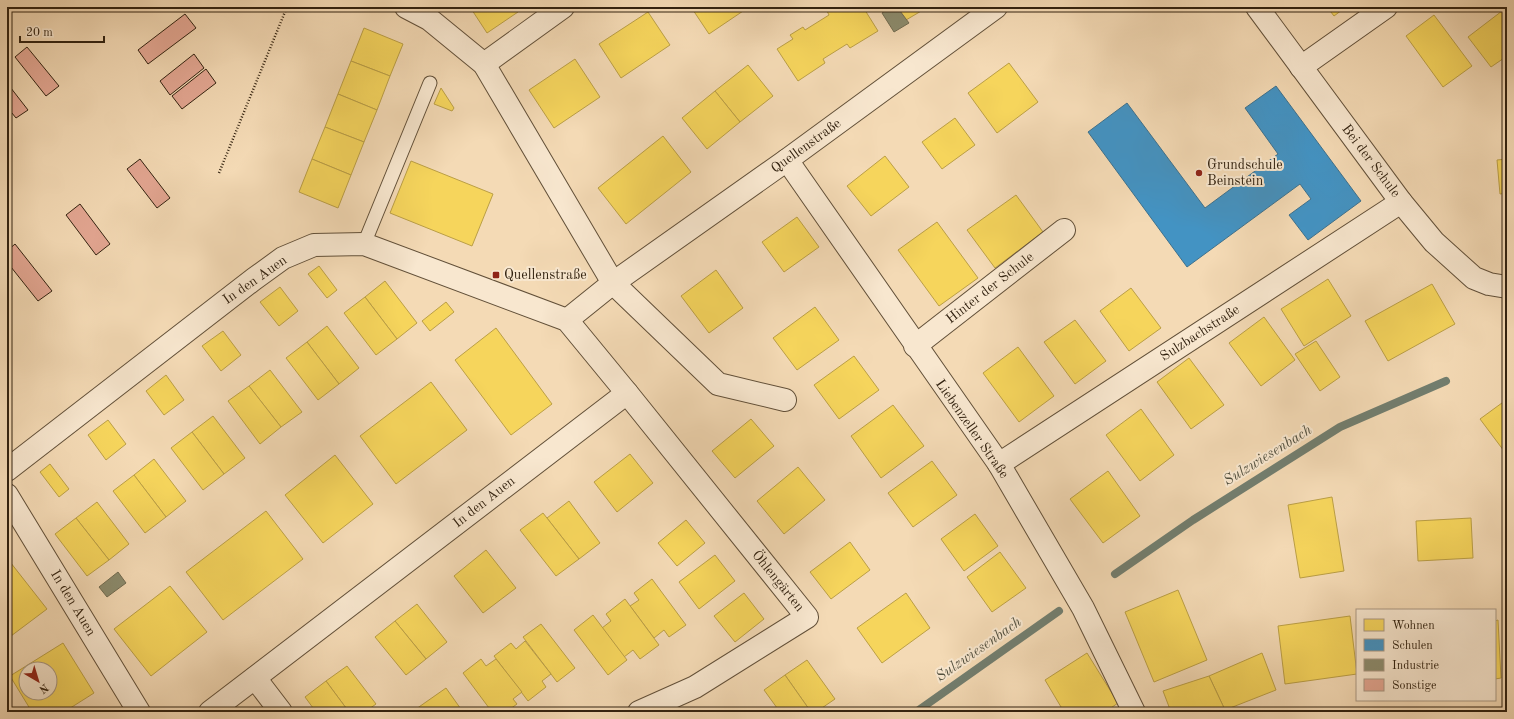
<svg xmlns="http://www.w3.org/2000/svg" width="1514" height="719" font-family="'Old Standard TT',serif">
	<style>
		.homes { fill: #f6d55c; stroke: #bb9f45; fill-rule: evenodd }
		.schools { fill: #4393c3; stroke: #3e718d }
		.industry { fill: #8c8c6e; stroke: #716c52 }
		.lines { fill: none; stroke-linecap: round; stroke-linejoin: round }
		.stream { stroke: #727e6f; stroke-width: 8 }
		.building { fill: #e4a793; stroke: #322210 }
		.service-casing { stroke: #625039; stroke-width: 15 }
		.minor-casing { stroke: #625039; stroke-width: 24 }
		.path { stroke: #322210; stroke-width: 2.5; stroke-dasharray: 1 2; stroke-linecap: butt }
		.service { stroke: #f8e7cf; stroke-width: 13 }
		.minor { stroke: #f8e7cf; stroke-width: 22 }
		.poi-dot { fill: #8f2418; stroke: #f8e7cf; stroke-width: 1.5 }
		.labels { text-anchor: middle; dominant-baseline: central; stroke-width: 4; stroke-linejoin: round; paint-order: stroke }
		.street-label { font-size: 14px; fill: #322210; stroke: #f8e7cf }
		.poi-label { font-size: 14px; fill: #322210; stroke: #f8e7cf; text-anchor: start }
		.water-label { font-size: 15px; font-style: italic; fill: #52503f; stroke: #f8e7cf }
	</style>
	<rect width="100%" height="100%" fill="#f4dab5"/>
	<filter id="stains"><feTurbulence type="fractalNoise" baseFrequency=".005" numOctaves="4"/><feColorMatrix values="0 0 0 0 .2 0 0 0 0 .09 0 0 0 0 .02 0 0 0 .5 -.17"/></filter>
	<radialGradient id="worn" r=".72"><stop offset=".6" stop-color="#630" stop-opacity="0"/><stop offset="1" stop-color="#630" stop-opacity=".3"/></radialGradient>
	<!-- homes -->
	<g class="homes">
		<polygon points="470,7 515,7 518,12 487,33"/>
		<polygon points="691,7 749,7 709,34"/>
		<polygon points="833,7 863,7 878,31 850,48 847,44 823,59 825,63 798,81 777,49 793,39 790,35 803,27 805,30 829,15 827,11"/>
		<polygon points="897,7 928,7 906,20"/>
		<polygon points="1327,7 1346,7 1334,16"/>
		<polygon points="1502,11 1507,18 1507,56 1491,67 1468,37"/>
		<polygon points="648,12 670,45 621,78 599,44"/>
		<polygon points="1434,15 1472,66 1443,87 1406,36"/>
		<polygon points="364,28 403,44 390,76 351,61"/>
		<polygon points="575,59 600,97 554,128 529,90"/>
		<polygon points="351,61 390,76 377,110 338,94"/>
		<polygon points="1009,63 1038,102 997,133 968,93"/>
		<polygon points="748,65 773,96 740,122 715,91"/>
		<polygon points="441,88 454,108 452,111 434,104"/>
		<polygon points="715,91 740,122 707,149 682,118"/>
		<polygon points="338,94 377,110 364,142 325,127"/>
		<polygon points="955,118 975,145 942,169 922,142"/>
		<polygon points="325,127 364,142 351,175 312,159"/>
		<polygon points="663,136 691,172 626,224 598,188"/>
		<polygon points="885,156 909,187 871,216 847,186"/>
		<polygon points="312,159 351,175 338,208 299,192"/>
		<polygon points="1507,159 1507,193 1500,194 1497,160"/>
		<polygon points="411,161 493,194 472,246 390,213"/>
		<polygon points="1016,195 1043,232 995,268 967,230"/>
		<polygon points="797,217 819,247 784,272 762,242"/>
		<polygon points="937,222 978,278 939,306 898,250"/>
		<polygon points="319,266 337,290 327,298 308,274"/>
		<polygon points="716,270 743,308 709,333 681,296"/>
		<polygon points="1328,279 1351,316 1304,346 1281,309"/>
		<polygon points="385,281 417,323 397,339 365,297"/>
		<polygon points="1432,284 1455,324 1388,361 1365,321"/>
		<polygon points="280,287 298,311 279,326 260,302"/>
		<polygon points="1131,288 1161,328 1129,351 1100,311"/>
		<polygon points="365,297 397,339 376,355 344,313"/>
		<polygon points="446,302 454,312 430,331 422,321"/>
		<polygon points="815,307 839,340 797,370 773,338"/>
		<polygon points="1264,317 1295,360 1261,386 1229,343"/>
		<polygon points="1075,320 1106,361 1075,384 1044,342"/>
		<polygon points="327,326 359,368 339,384 307,342"/>
		<polygon points="496,328 552,404 511,435 455,360"/>
		<polygon points="223,331 241,355 221,371 202,346"/>
		<polygon points="1316,341 1340,377 1320,391 1295,354"/>
		<polygon points="307,342 339,384 318,400 286,358"/>
		<polygon points="1018,347 1054,396 1019,422 983,373"/>
		<polygon points="854,356 879,390 839,419 814,385"/>
		<polygon points="1189,358 1224,405 1191,429 1157,382"/>
		<polygon points="270,370 302,412 281,427 249,386"/>
		<polygon points="166,375 184,400 164,415 146,391"/>
		<polygon points="431,382 467,430 396,484 360,436"/>
		<polygon points="249,386 281,427 260,444 228,401"/>
		<polygon points="1506,400 1507,401 1507,455 1480,419"/>
		<polygon points="893,405 924,446 881,478 851,436"/>
		<polygon points="1141,409 1174,455 1140,481 1106,435"/>
		<polygon points="213,416 245,458 224,474 192,432"/>
		<polygon points="751,419 774,446 735,478 712,451"/>
		<polygon points="108,420 126,444 106,460 88,435"/>
		<polygon points="192,432 224,474 203,490 171,448"/>
		<polygon points="630,454 653,483 617,512 594,482"/>
		<polygon points="335,455 373,504 323,543 285,495"/>
		<polygon points="154,459 186,501 166,517 134,475"/>
		<polygon points="932,461 957,495 913,527 888,493"/>
		<polygon points="50,464 69,489 59,497 40,472"/>
		<polygon points="798,467 825,500 784,534 757,501"/>
		<polygon points="1108,471 1140,516 1103,543 1070,499"/>
		<polygon points="134,475 166,517 145,533 113,491"/>
		<polygon points="1332,497 1344,571 1300,578 1288,505"/>
		<polygon points="569,501 600,543 579,559 547,518"/>
		<polygon points="97,502 129,544 109,560 76,518"/>
		<polygon points="266,511 303,559 223,620 186,572"/>
		<polygon points="543,513 579,559 556,576 520,530"/>
		<polygon points="975,514 998,546 964,571 941,539"/>
		<polygon points="76,518 109,560 87,576 55,534"/>
		<polygon points="1471,518 1473,558 1418,561 1416,521"/>
		<polygon points="686,520 705,543 677,566 658,543"/>
		<polygon points="850,542 870,570 831,599 810,572"/>
		<polygon points="486,550 516,588 483,613 454,576"/>
		<polygon points="1000,552 1026,588 992,612 967,577"/>
		<polygon points="715,555 735,581 699,609 679,582"/>
		<polygon points="7,558 47,609 7,639"/>
		<polygon points="652,579 686,625 669,637 664,630 654,638 630,606 639,600 634,593"/>
		<polygon points="170,586 207,632 151,676 114,629"/>
		<polygon points="1178,590 1207,660 1154,682 1125,612"/>
		<polygon points="744,593 764,619 735,642 714,616"/>
		<polygon points="906,593 930,628 882,663 857,628"/>
		<polygon points="625,599 659,645 640,659 633,650 624,657 602,628 611,621 606,614"/>
		<polygon points="417,604 447,642 426,659 395,621"/>
		<polygon points="593,615 627,660 608,675 574,630"/>
		<polygon points="1350,616 1357,674 1285,684 1278,626"/>
		<polygon points="1498,620 1501,678 1495,679 1495,621"/>
		<polygon points="395,621 426,659 406,675 375,637"/>
		<polygon points="541,624 575,668 557,682 523,637"/>
		<polygon points="525,641 551,674 542,681 546,687 528,701 494,656 511,643 516,649"/>
		<path d="M 63,643 L 94,693 L 64,712 L 32,712 L 10,676 ZM 26,669 L 50,669 L 50,693 L 26,693 Z"/>
		<polygon points="1087,653 1118,703 1105,712 1064,712 1045,680"/>
		<polygon points="1262,653 1276,690 1225,710 1209,676"/>
		<polygon points="481,659 486,666 496,659 522,692 513,699 517,704 506,712 492,712 463,673"/>
		<polygon points="807,660 835,699 816,712 811,712 785,675"/>
		<polygon points="347,666 376,704 365,712 349,712 326,681"/>
		<polygon points="785,675 811,712 780,712 764,690"/>
		<polygon points="1209,676 1225,710 1220,712 1171,712 1163,691"/>
		<polygon points="326,681 349,712 316,712 305,697"/>
		<polygon points="446,688 463,712 418,712 416,709"/>
	</g>
	<!-- schools -->
	<polygon class="schools" points="1276,86 1361,201 1308,240 1289,215 1311,199 1300,184 1187,267 1088,132 1127,103 1205,208 1278,154 1245,108"/>
	<!-- industry -->
	<g class="industry">
		<polygon points="891,7 897,7 909,23 894,32 882,13"/>
		<polygon points="118,572 126,583 107,597 99,587"/>
	</g>
	<g class="lines">
		<!-- stream -->
		<g class="stream">
			<polyline points="1115,574 1193,520 1340,427 1446,381"/>
			<polyline points="916,712 1059,611"/>
		</g>
	</g>
	<!-- building -->
	<g class="building">
		<polygon points="185,14 196,28 148,64 138,50"/>
		<polygon points="27,47 59,86 46,96 15,57"/>
		<polygon points="194,54 204,68 170,95 160,81"/>
		<polygon points="206,69 216,83 182,109 172,96"/>
		<polygon points="7,83 28,110 16,118 7,107"/>
		<polygon points="140,159 170,198 157,208 127,169"/>
		<polygon points="80,204 110,244 96,255 66,215"/>
		<polygon points="15,244 52,291 38,301 7,262 7,251"/>
	</g>
	<g class="lines">
		<defs>
			<polyline id="service" points="364,244 430,83"/>
			<g id="minor">
				<polyline points="406,7 429,19 484,64 613,283 718,384 785,400"/>
				<polyline points="1257,7 1401,202 1434,242 1474,278 1489,284 1507,287"/>
				<polyline points="484,64 563,7"/>
				<polyline points="1301,67 1386,7"/>
				<polyline points="787,160 999,464 1083,608 1134,712"/>
				<polyline points="567,320 613,283 787,160 996,7"/>
				<polyline points="915,346 1064,230"/>
				<polyline points="627,393 807,617 695,687 639,712"/>
				<polyline points="999,464 1401,202"/>
				<polyline points="7,470 254,279 283,258 314,245 364,244 567,320 627,393 210,712"/>
				<polyline points="7,495 139,712"/>
				<polyline points="255,678 281,712"/>
			</g>
		</defs>
		<!-- service casing -->
		<use href="#service" class="service-casing"/>
		<!-- minor casing -->
		<use href="#minor" class="minor-casing"/>
		<!-- path -->
		<polyline class="path" points="219,173 287,7"/>
		<!-- service -->
		<use href="#service" class="service"/>
		<!-- minor -->
		<use href="#minor" class="minor"/>
	</g>
	<!-- markers -->
	<g class="poi-dot">
		<circle cx="1199" cy="173" r="4"/>
		<rect x="492" y="271" width="8" height="8" rx="2"/>
	</g>
	<g class="labels">
		<!-- street labels -->
		<g class="street-label">
			<text transform="translate(806 146) rotate(-36)">Quellenstraße</text>
			<text transform="translate(1371 161) rotate(53)">Bei der Schule</text>
			<text transform="translate(255 280) rotate(-35)">In den Auen</text>
			<text transform="translate(990 288) rotate(-38)">Hinter der Schule</text>
			<text transform="translate(1200 333) rotate(-33)">Sulzbachstraße</text>
			<text transform="translate(972 429) rotate(55)">Liebenzeller Straße</text>
			<text transform="translate(484 502) rotate(-38)">In den Auen</text>
			<text transform="translate(778 581) rotate(51)">Öhlengärten</text>
			<text transform="translate(73 603) rotate(59)">In den Auen</text>
		</g>
		<!-- poi labels -->
		<g class="poi-label">
			<text x="1207" y="165">Grundschule<tspan x="1207" dy="16">Beinstein</tspan></text>
			<text x="504" y="275">Quellenstraße</text>
		</g>
		<!-- water labels -->
		<g class="water-label">
			<text transform="translate(1268 456) rotate(-32)">Sulzwiesenbach</text>
			<text transform="translate(979 650) rotate(-35)">Sulzwiesenbach</text>
		</g>
	</g>
	<!-- margin -->
	<rect width="1514" height="719" fill="none" stroke="#f4dab5" stroke-width="24"/>
	<rect x="8" y="8" width="1498" height="703" fill="none" stroke="#322210" stroke-width="2"/>
	<rect x="12" y="12" width="1490" height="695" fill="none" stroke="#322210"/>
	<!-- legend -->
	<rect x="1356" y="609" width="140" height="92" fill="#f8e7cf" stroke="#a99883"/>
	<rect x="1364" y="619" width="20" height="12" fill="#f6d55c" stroke="#a99883"/>
	<text x="1392" y="629" font-size="12" fill="#322210">Wohnen</text>
	<rect x="1364" y="639" width="20" height="12" fill="#4393c3" stroke="#a99883"/>
	<text x="1392" y="649" font-size="12" fill="#322210">Schulen</text>
	<rect x="1364" y="659" width="20" height="12" fill="#8c8c6e" stroke="#a99883"/>
	<text x="1392" y="669" font-size="12" fill="#322210">Industrie</text>
	<rect x="1364" y="679" width="20" height="12" fill="#e4a793" stroke="#a99883"/>
	<text x="1392" y="689" font-size="12" fill="#322210">Sonstige</text>
	<!-- north arrow -->
	<g transform="translate(38 681) rotate(142)"><circle r="19" fill="#f8e7cf" stroke="#a99883"/>
	<path d="M0-3L7 15L0 10L-7 15Z" fill="#8f2418"/>
	<text y="-6" font-size="11" font-weight="bold" text-anchor="middle" fill="#322210">N</text>
	</g>
	<!-- scale -->
	<path d="M20 36v6h84v-6" fill="none" stroke="#322210" stroke-width="2"/>
	<text x="26" y="36" font-size="12" fill="#322210" stroke="#f8e7cf" stroke-width="3" paint-order="stroke">20 m</text>
	<rect width="100%" height="100%" filter="url(#stains)"/>
	<rect width="100%" height="100%" fill="url(#worn)"/>
</svg>
